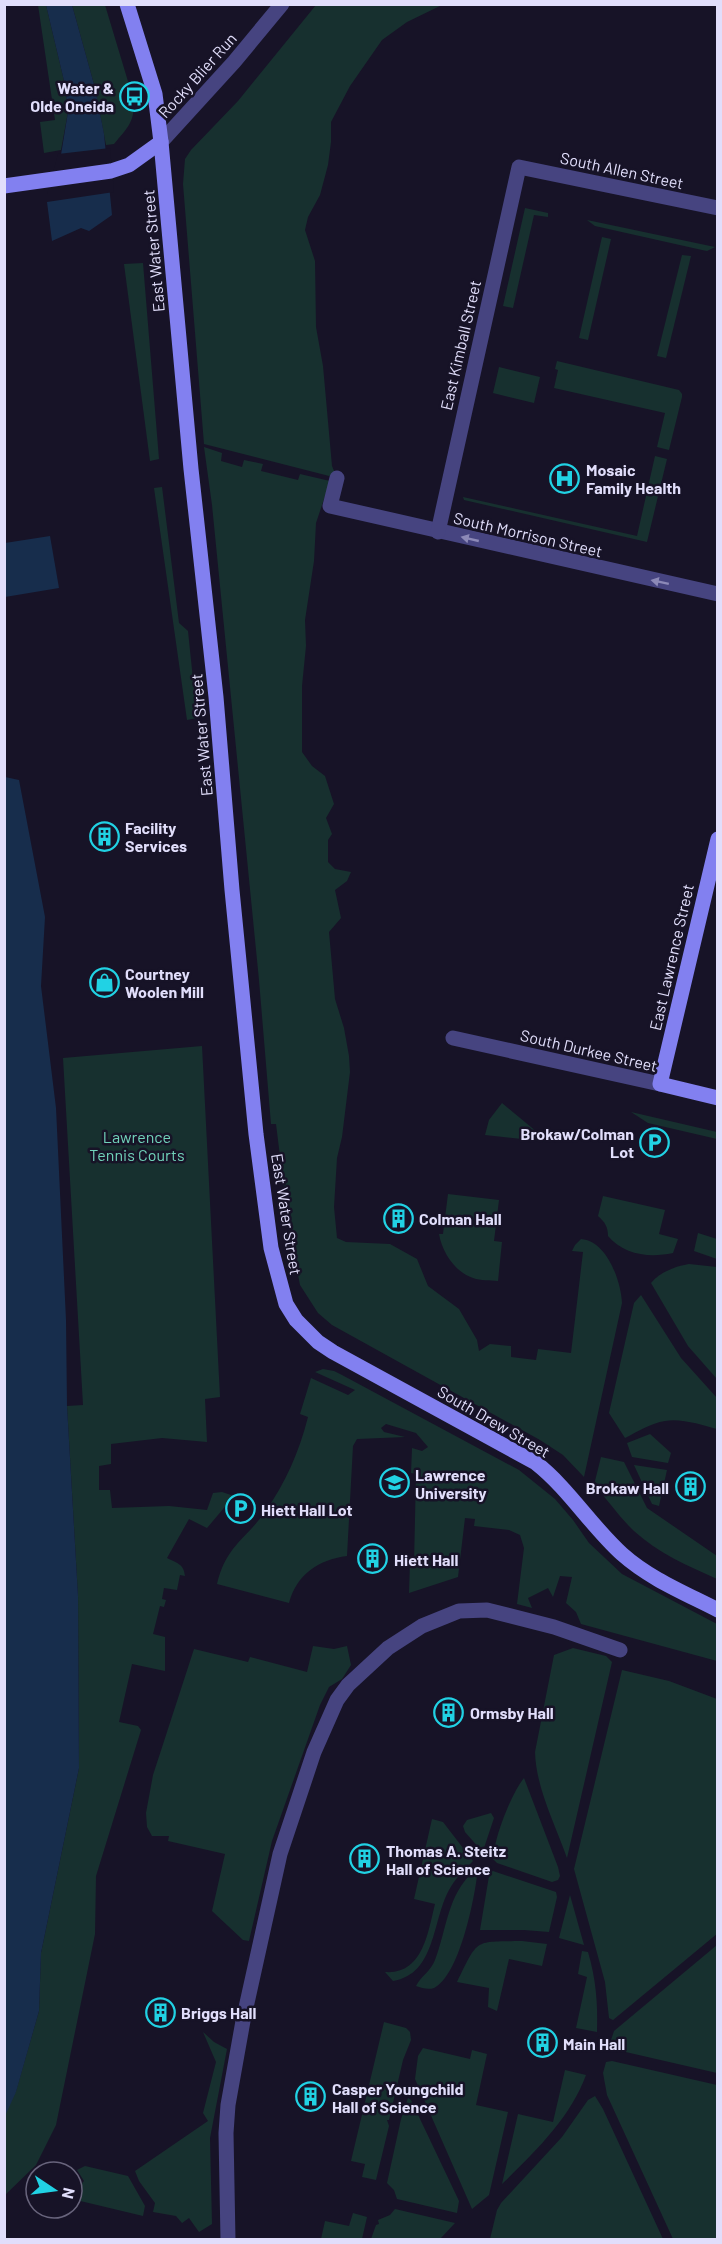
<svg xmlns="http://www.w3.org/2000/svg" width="722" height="2244" font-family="Barlow,sans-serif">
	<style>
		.green { fill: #17302f }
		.water { fill: #172d4c }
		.pier { fill: #171327 }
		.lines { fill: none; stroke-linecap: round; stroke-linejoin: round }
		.street { stroke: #464480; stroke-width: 15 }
		.secondary { stroke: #8280f0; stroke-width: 15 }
		.oneway { fill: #8c89b7 }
		.labels { text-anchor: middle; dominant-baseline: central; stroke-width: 5; stroke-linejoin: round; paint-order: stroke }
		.street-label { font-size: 16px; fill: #e1defb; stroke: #171327 }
		.poi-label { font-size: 16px; font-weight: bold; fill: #e1defb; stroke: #171327; text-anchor: start }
		.park-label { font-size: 16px; fill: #71d3ba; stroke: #171327 }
	</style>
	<rect width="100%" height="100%" fill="#171327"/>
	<!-- green -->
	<g class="green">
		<polygon points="38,5 46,5 65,85 68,112 61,150 44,153 40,122 55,120"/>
		<path d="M 72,5 L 105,5 L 133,98 C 136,121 128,127 114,144 L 106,145 L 95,88 Z"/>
		<polygon points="316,5 442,5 407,22 382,40 350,86 331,122 331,142 328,165 320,195 308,217 305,230 315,261 316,327 323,366 332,466 337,478 204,444 183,184 185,159 191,150 238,101"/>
		<polygon points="525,208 548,213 548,217 534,215 513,308 503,306"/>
		<polygon points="587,220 715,247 707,251 702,250 595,226"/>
		<polygon points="602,237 611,239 588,340 579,338"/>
		<polygon points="682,255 691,256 666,358 657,356"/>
		<polygon points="143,263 159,459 150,461 124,264"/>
		<polygon points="557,361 679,390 682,394 682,397 669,450 657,447 665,413 554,388 558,370 555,369"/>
		<polygon points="499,367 540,377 534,403 493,393"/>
		<path d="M 204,447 L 222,453 L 221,461 L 242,467 L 244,460 L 263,464 L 261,471 L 298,480 L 300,474 L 330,481 L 316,523 L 314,561 L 305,620 L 306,646 L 302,686 L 302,752 L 312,766 L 325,776 L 334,804 L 326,818 L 332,834 L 328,840 L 328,862 L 335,869 L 351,872 L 347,881 L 335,890 L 341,918 L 329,932 L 335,999 L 344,1028 L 349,1056 L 350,1072 L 342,1137 L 337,1158 L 334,1207 L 337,1238 L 346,1242 L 390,1244 L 417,1259 L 428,1286 L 459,1309 L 477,1340 L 479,1351 L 490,1344 L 511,1346 L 511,1357 L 536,1360 L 538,1349 L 571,1353 L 583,1252 L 572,1251 L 575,1245 L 581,1239 C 607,1241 621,1281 622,1303 L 584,1477 L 563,1455 L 540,1440 L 332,1325 L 318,1313 L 300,1285 L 289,1229 L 276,1124 L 271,1124 L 259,980 L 212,505 Z"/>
		<polygon points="655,456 667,459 647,542 464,500 463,497 637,536"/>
		<polygon points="162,487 179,623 188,631 197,718 187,720 154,488"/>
		<path d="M 202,1046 L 220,1397 L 205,1399 L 207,1442 L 162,1438 L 111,1444 L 111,1464 L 99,1466 L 99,1490 L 110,1490 L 112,1508 L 169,1506 L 207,1510 L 213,1493 L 222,1492 L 234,1496 L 207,1528 L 189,1519 L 167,1558 C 177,1563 184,1564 185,1576 L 180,1575 L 177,1590 L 164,1588 L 162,1599 L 166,1600 L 164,1607 L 160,1606 L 153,1634 L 165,1637 L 165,1671 L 132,1664 L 119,1722 L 138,1726 L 141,1730 L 96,1876 L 95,1934 L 56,2125 L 36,2165 L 5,2195 L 4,2116 L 16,2091 L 39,2011 L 41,1953 L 79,1768 L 78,1596 L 67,1406 L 83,1405 L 63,1058 Z"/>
		<polygon points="502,1103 549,1142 485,1135 489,1120"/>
		<polygon points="631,1112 717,1132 717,1139 648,1123"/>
		<path d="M 448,1194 L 499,1200 L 494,1241 L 502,1242 L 498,1281 C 490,1280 481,1281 473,1278 C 455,1272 442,1252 439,1234 L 443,1234 Z"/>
		<path d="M 603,1196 L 665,1210 L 659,1234 L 678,1239 L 673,1253 C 649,1258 624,1255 608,1236 C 608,1227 605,1222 598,1216 Z"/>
		<polygon points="698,1233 717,1239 717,1259 694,1251"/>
		<path d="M 689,1264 L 717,1267 L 717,1379 L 688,1346 L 651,1283 C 660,1272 676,1266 689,1264 Z"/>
		<path d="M 641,1295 L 681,1358 L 717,1398 L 717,1429 C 702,1425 681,1418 665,1421 C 651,1423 637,1432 625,1438 L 609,1413 L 634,1303 Z"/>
		<path d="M 323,1369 L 334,1371 L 342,1375 L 519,1470 L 555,1499 L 573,1520 L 589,1543 L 622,1574 L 717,1624 L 717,1661 L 581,1624 L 576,1612 L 566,1603 L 572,1577 L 560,1576 L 553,1597 L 548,1588 L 528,1598 L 532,1608 L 517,1604 L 524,1548 L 520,1535 L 509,1530 L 474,1526 L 475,1519 L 465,1518 L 458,1577 L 409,1593 L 410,1563 L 414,1563 L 416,1474 L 411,1473 L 412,1448 L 422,1451 L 428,1447 L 416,1433 L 386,1424 L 381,1428 L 384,1432 L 405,1437 L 357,1439 L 353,1446 L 347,1556 C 318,1560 297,1574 289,1603 L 217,1584 C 226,1546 245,1540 265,1512 C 286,1482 299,1452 308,1417 L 300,1414 L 311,1378 L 348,1395 L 355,1390 L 315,1372 Z"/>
		<polygon points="650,1434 671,1453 668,1463 632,1457 627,1443"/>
		<path d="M 601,1457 L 624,1462 L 647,1508 L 717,1556 L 717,1579 C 688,1566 658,1553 634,1531 C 619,1517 608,1500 594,1485 Z"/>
		<polygon points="634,1465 667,1470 659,1506 652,1504"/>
		<polygon points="313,1646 334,1649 347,1646 351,1665 342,1679 329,1687 320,1705 272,1841 249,1941 243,1940 212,1911 225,1854 168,1841 169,1836 152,1836 147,1827 146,1813 153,1775 194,1649 248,1662 250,1657 307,1672"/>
		<path d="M 573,1648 L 606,1656 L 612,1662 L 567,1858 C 555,1824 536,1788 535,1752 L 554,1655 Z"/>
		<polygon points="622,1670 669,1681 717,1699 718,1933 613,2020 609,2018 605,1982 574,1869"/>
		<path d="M 524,1778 L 558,1867 L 560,1876 L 558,1880 L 552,1882 L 497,1863 L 493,1859 C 494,1838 511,1794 524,1778 Z"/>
		<polygon points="491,1813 494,1818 484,1848 480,1849 465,1832 463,1826 467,1820"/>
		<path d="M 432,1819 L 443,1822 L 473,1861 C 464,1870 455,1879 449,1890 C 432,1921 436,1974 393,1981 L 385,1972 C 423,1975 428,1932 435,1904 L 414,1899 Z"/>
		<polygon points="490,1870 556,1892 557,1897 549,1932 524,1930 480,1930"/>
		<path d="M 474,1871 L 477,1876 C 474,1901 459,1976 434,1988 C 428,1990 422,1988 416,1986 C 421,1976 431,1971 435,1960 C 447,1929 447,1895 474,1871 Z"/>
		<polygon points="570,1895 584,1945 559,1938"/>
		<path d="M 522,1941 L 547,1944 L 542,1966 L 509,1959 L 497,2011 L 488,2007 L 489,1988 L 457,1982 C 479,1937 474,1942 522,1941 Z"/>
		<polygon points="717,1945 717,2073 617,2050 610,2043 614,2031"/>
		<path d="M 582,1951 L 588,1952 C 596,1979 598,2004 597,2032 L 576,2028 L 587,1977 L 578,1974 Z"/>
		<polygon points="384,2022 406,2028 410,2032 411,2040 403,2060 389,2120 387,2120 389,2126 376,2180 362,2177 365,2164 351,2161"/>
		<polygon points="203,2032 214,2042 227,2049 210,2138 212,2224 199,2232 189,2218 182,2223 176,2216 153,2212 155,2203 139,2181 135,2171 208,2121 203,2113 216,2062"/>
		<polygon points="423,2048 470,2059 472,2050 487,2054 476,2105 508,2112 489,2195 472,2209 415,2079 418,2056"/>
		<polygon points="612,2061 717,2085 717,2239 673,2239 607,2095 603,2073 606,2062"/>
		<path d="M 565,2070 L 586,2075 C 571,2117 534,2153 502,2184 L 518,2114 L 553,2122 Z"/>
		<polygon points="595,2096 603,2109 663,2239 490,2239 497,2210 501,2203 562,2137 588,2100"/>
		<polygon points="408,2098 411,2100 459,2201 457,2213 397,2199 394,2190 387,2183 401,2119"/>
		<polygon points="85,2166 128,2176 145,2206 143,2216 72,2199 72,2194 84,2181 77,2170"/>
		<polygon points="395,2209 455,2223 440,2239 371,2239 376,2225 379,2224 378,2220 390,2215"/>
		<polygon points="353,2213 367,2217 362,2239 321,2239 325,2221 349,2226"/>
	</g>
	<!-- water -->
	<g class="water">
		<polygon points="46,5 72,5 95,88 104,134 112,215 89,231 81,228 52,241 47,202 59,167 68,112 65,85"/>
		<polygon points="50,536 59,588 5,597 5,543"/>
		<polygon points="5,777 19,780 45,917 41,986 56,1108 66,1320 67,1406 78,1596 79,1768 41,1953 39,2011 16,2092 5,2116"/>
	</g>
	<!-- pier -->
	<polygon class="pier" points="110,148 114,192 47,202 47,194 58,154"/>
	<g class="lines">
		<!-- street -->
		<g class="street">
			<polyline points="161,142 234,62 282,4"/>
			<polyline points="337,478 330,506 718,594"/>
			<polyline points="438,532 519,167 718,208"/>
			<polyline points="453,1038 660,1084"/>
			<polyline points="228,2240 226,2133 228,2105 243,2021 280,1854 314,1752 337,1700 348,1685 388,1648 422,1626 459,1611 487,1610 554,1627 620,1650"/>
		</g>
		<!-- secondary -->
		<g class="secondary">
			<path d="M 127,4 L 155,94 L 161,142 L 191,469 L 216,697 L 232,890 L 256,1134 L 271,1248 L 286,1304 L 296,1320 L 318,1342 L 333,1352 L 536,1463 C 569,1489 591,1526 622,1554 C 650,1579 685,1593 718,1610"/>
			<polyline points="4,186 111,171 129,165 161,142"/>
			<polyline points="718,839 660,1084 718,1098"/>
		</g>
	</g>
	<!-- one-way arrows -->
	<defs><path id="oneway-solid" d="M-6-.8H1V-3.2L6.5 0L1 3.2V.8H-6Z" transform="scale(1.5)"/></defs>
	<g class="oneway">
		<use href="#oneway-solid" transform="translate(470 539) rotate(-167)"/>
		<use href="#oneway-solid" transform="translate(660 582) rotate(-168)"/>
	</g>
	<!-- icons -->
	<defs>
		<symbol id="bus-ring" viewBox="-11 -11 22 22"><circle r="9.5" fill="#171327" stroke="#21d2e4" stroke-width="1.5"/><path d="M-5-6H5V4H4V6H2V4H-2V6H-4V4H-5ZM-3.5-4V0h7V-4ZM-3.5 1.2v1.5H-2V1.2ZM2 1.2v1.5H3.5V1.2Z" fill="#21d2e4"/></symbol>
		<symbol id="hospital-ring" viewBox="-11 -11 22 22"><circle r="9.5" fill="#171327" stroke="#21d2e4" stroke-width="1.5"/><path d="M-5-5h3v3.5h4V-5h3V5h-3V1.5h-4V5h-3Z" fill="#21d2e4"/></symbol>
		<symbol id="building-ring" viewBox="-11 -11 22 22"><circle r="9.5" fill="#171327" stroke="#21d2e4" stroke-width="1.5"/><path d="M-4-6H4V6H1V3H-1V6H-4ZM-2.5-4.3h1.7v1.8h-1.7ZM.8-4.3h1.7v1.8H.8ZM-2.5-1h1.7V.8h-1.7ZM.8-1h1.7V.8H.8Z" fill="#21d2e4"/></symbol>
		<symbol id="shop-ring" viewBox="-11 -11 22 22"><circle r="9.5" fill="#171327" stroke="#21d2e4" stroke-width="1.5"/><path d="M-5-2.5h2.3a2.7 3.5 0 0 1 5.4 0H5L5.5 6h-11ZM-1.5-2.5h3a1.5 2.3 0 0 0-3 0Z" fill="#21d2e4"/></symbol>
		<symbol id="parking-ring" viewBox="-11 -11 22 22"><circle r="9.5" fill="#171327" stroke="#21d2e4" stroke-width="1.5"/><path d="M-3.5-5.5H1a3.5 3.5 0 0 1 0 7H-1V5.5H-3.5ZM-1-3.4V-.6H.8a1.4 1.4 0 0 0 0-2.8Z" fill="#21d2e4"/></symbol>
		<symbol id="university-ring" viewBox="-11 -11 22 22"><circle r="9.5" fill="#171327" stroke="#21d2e4" stroke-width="1.5"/><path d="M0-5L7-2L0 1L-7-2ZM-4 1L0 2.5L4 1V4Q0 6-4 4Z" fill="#21d2e4"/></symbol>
	</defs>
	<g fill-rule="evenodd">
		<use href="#bus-ring" x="118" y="80" width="33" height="33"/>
		<use href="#hospital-ring" x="548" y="462" width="33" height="33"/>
		<use href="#building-ring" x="88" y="820" width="33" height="33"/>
		<use href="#shop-ring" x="88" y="966" width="33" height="33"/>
		<use href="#parking-ring" x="638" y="1126" width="33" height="33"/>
		<use href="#building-ring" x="382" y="1202" width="33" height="33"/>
		<use href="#university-ring" x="378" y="1466" width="33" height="33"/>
		<use href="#building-ring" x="674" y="1470" width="33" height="33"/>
		<use href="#parking-ring" x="224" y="1492" width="33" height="33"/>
		<use href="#building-ring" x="356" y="1542" width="33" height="33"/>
		<use href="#building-ring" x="432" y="1696" width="33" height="33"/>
		<use href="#building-ring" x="348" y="1842" width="33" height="33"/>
		<use href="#building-ring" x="144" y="1996" width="33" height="33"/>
		<use href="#building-ring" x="526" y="2026" width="33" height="33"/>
		<use href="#building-ring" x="294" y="2080" width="33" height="33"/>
	</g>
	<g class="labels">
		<!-- street labels -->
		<g class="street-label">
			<text transform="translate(197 75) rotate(-48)">Rocky Blier Run</text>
			<text transform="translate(622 170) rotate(12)">South Allen Street</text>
			<text transform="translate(153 251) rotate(-95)">East Water Street</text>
			<text transform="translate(460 345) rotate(-77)">East Kimball Street</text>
			<text transform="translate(528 534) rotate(13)">South Morrison Street</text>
			<text transform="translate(201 735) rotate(-95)">East Water Street</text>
			<text transform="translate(671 957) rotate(-77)">East Lawrence Street</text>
			<text transform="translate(589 1050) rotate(13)">South Durkee Street</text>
			<text transform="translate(287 1214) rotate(81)">East Water Street</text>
			<text transform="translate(494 1421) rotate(30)">South Drew Street</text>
		</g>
		<!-- poi labels -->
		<g class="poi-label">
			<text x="114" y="87" text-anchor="end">Water &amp;<tspan x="114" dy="18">Olde Oneida</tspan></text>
			<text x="586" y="469">Mosaic<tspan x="586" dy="18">Family Health</tspan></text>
			<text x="125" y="827">Facility<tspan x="125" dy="18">Services</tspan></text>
			<text x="125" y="973">Courtney<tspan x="125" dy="18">Woolen Mill</tspan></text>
			<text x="634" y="1133" text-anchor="end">Brokaw/Colman<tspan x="634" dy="18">Lot</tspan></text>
			<text x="419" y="1218">Colman Hall</text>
			<text x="415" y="1474">Lawrence<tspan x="415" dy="18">University</tspan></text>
			<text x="669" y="1487" text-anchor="end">Brokaw Hall</text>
			<text x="261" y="1509">Hiett Hall Lot</text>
			<text x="394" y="1559">Hiett Hall</text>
			<text x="470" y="1712">Ormsby Hall</text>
			<text x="386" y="1850">Thomas A. Steitz<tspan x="386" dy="18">Hall of Science</tspan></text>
			<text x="181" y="2012">Briggs Hall</text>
			<text x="563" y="2043">Main Hall</text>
			<text x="332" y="2088">Casper Youngchild<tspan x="332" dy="18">Hall of Science</tspan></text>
		</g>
		<!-- park labels -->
		<g class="park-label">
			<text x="137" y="1136">Lawrence<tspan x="137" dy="18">Tennis Courts</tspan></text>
		</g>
	</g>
	<!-- border -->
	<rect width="722" height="2244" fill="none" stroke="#e1defb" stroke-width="12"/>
	<!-- north arrow -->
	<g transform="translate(54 2190) rotate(103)"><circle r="28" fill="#171327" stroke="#68647c" stroke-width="1.5"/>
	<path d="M0-4.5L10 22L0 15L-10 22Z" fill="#21d2e4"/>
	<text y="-9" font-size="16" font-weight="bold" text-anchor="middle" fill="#e1defb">N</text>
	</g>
</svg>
